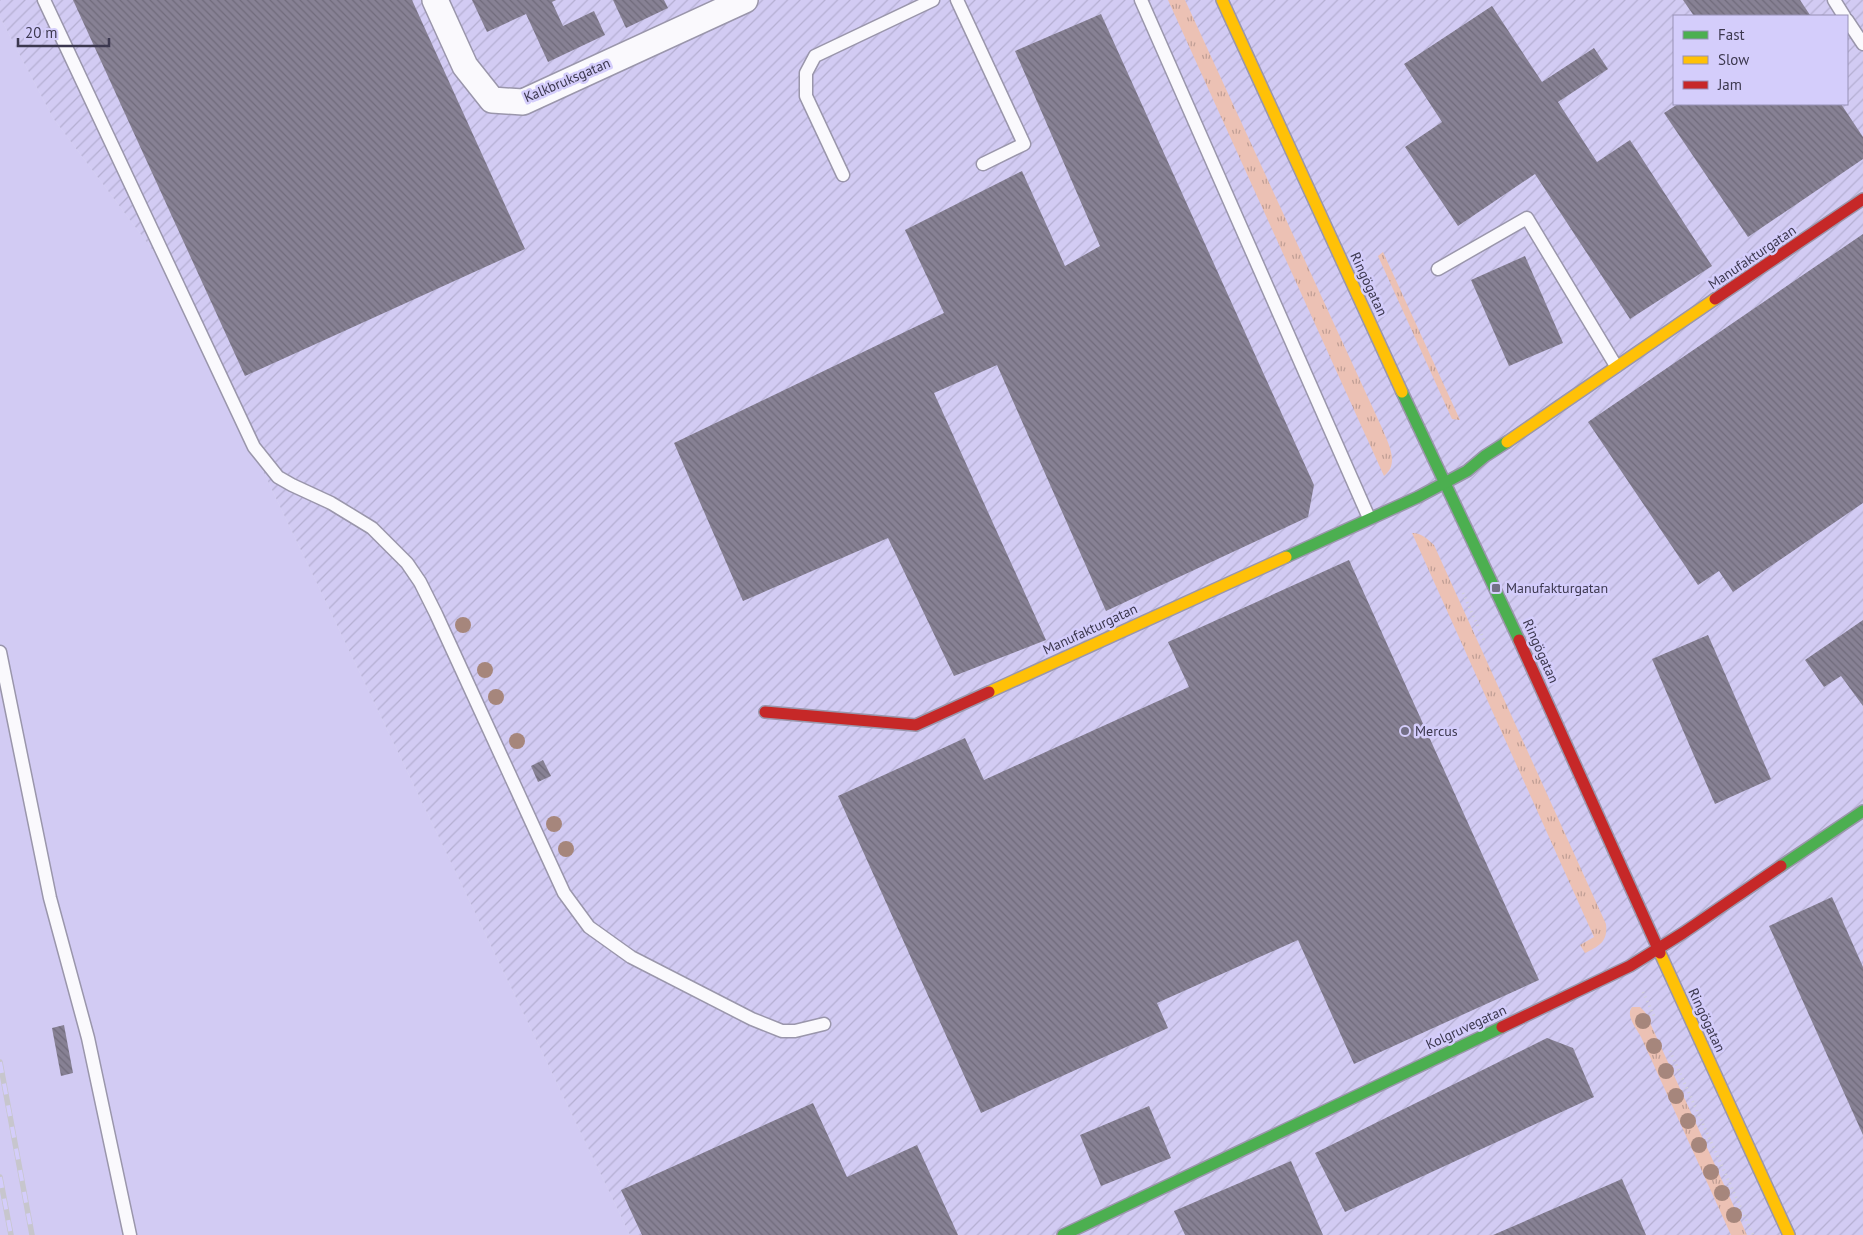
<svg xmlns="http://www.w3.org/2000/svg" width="1863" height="1235" font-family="'PT Sans',sans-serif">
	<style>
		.built { fill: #d2cbf3 }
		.industrial { fill: url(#industrial-furrows); fill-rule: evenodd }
		.grass { fill: url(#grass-tufts) }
		.building { fill: url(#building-back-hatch) }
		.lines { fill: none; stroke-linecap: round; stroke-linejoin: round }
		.lane-casing { stroke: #9a96ab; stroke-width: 15 }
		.street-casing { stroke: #9a96ab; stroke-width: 28 }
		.fast-casing { stroke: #9a96ab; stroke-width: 14 }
		.slow-casing { stroke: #9a96ab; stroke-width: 14 }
		.jam-casing { stroke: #9a96ab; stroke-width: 14 }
		.path { stroke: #d2d1d8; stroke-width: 3; stroke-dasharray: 1 4; stroke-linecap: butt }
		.lane { stroke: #faf9fd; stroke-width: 12 }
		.street { stroke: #faf9fd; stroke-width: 25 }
		.fast { stroke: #4caf50; stroke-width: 11 }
		.slow { stroke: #ffc107; stroke-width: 11 }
		.jam { stroke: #c62828; stroke-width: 11 }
		.rail-casing { stroke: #c7c6cd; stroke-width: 5.5 }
		.rail { stroke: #d4cdfb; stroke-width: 4; stroke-dasharray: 11; stroke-linecap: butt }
		.tree { fill: #a6867c }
		.poi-dot { fill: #747087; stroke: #d4cdfb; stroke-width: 2 }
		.labels { text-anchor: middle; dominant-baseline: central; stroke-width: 5; stroke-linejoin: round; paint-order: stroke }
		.street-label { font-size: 14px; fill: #3c384f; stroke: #d4cdfb }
		.poi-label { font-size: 14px; fill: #3c384f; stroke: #d4cdfb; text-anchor: start }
	</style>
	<defs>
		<pattern id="industrial-furrows" width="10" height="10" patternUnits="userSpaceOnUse" patternTransform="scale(1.25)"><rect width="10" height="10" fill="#d2cbf3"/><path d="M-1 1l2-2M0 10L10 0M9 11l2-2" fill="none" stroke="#b5afd2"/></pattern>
		<pattern id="grass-tufts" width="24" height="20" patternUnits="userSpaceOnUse" patternTransform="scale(1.25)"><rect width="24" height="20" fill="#ecc1b4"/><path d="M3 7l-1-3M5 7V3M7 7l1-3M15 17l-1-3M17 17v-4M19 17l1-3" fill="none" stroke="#c09e95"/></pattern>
		<pattern id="building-back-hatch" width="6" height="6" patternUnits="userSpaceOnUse" patternTransform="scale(1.25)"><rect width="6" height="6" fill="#878194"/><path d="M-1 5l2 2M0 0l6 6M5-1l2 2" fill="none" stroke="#706b7b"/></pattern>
	</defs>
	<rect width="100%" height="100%" fill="#dbd8f0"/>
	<!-- built -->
	<polygon class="built" points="0,17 53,118 164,265 630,1235 0,1235"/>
	<!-- industrial -->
	<path class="industrial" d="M 0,0 L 1863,0 L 1863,1235 L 630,1235 L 164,265 L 53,118 L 0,17 ZM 1674,16 L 1847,16 L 1847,104 L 1674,104 Z"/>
	<!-- grass -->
	<g class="grass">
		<path d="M 1168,0 L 1185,0 L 1382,428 C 1388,443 1400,464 1384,476 Z"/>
		<polygon points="1383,252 1460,420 1452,419 1378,256"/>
		<path d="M 1412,533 C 1422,533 1427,539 1434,545 L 1606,924 C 1608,942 1599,946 1585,953 L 1580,945 L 1594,937 Z"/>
		<path d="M 1632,1007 L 1640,1007 L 1645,1012 L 1747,1235 L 1731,1235 L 1641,1037 C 1637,1029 1625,1016 1632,1007 Z"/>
	</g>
	<!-- building -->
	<g class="building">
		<polygon points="73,0 412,0 525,249 245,376"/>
		<polygon points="472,0 556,0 552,2 563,26 594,11 605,35 548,62 526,14 487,32"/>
		<polygon points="613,0 664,0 668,8 626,28"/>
		<polygon points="1683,0 1800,0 1810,15 1694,16"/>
		<polygon points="1492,6 1542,82 1594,48 1608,69 1558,102 1597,162 1630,140 1712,266 1630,319 1535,174 1458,226 1405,147 1442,122 1404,64"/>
		<polygon points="1101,14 1314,485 1308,517 1106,611 997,365 934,393 1046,640 954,676 888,538 743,601 674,443 944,313 905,230 1022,171 1065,266 1100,246 1015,51"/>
		<polygon points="1678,104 1841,104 1863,137 1863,159 1748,237 1664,113"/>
		<polygon points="1863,234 1863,503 1733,592 1719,571 1698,585 1588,422"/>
		<polygon points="1525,256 1563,343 1509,366 1471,280"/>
		<polygon points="1349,560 1539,980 1354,1064 1298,940 1157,1003 1168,1028 981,1113 838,796 965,738 984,780 1189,687 1168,642"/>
		<polygon points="1863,620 1863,706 1841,676 1824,687 1805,660"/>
		<polygon points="1708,635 1771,779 1715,804 1652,659"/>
		<polygon points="543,760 551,776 538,782 531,766"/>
		<polygon points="1832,897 1863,967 1863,1135 1769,926"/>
		<polygon points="64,1025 73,1073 61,1076 52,1028"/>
		<polygon points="1547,1038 1573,1048 1594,1097 1345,1212 1315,1153"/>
		<polygon points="813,1103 847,1177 917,1145 958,1235 642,1235 621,1190"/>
		<polygon points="1149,1106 1171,1158 1101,1186 1080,1135"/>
		<polygon points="1291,1161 1323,1235 1185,1235 1174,1211"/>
		<polygon points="1622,1179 1646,1235 1493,1235"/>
	</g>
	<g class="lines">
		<defs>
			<g id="lane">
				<polyline points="44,0 254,447 278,477 292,485 331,503 372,528 407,563 420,582 436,614 564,893 589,927 631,957 752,1019 782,1031 795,1031 824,1024"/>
				<polyline points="957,0 1024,144 983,164"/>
				<polyline points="1141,0 1369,518"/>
				<polyline points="1834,0 1844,16"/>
				<polyline points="1847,20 1863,44"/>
				<polyline points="843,175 806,96 806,73 815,56 933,0"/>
				<polyline points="1438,269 1527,218 1616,366"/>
				<polyline points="0,652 50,898 88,1038 130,1235"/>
			</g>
			<polyline id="street" points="435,0 465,66 492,100 523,102 745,0"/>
			<g id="fast">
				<polyline points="1402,392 1519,640"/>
				<polyline points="1286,557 1418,497 1467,471 1485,456 1507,442"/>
				<polyline points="1781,866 1863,811"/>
				<polyline points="1063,1235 1502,1027"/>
			</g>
			<g id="slow">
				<polyline points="1222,0 1402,392"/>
				<polyline points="1507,442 1715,299"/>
				<polyline points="989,692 1286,557"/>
				<polyline points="1660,953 1789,1235"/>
			</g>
			<g id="jam">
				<polyline points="1715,299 1863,199"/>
				<polyline points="1519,640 1660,953"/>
				<polyline points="765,712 916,725 989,692"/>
				<polyline points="1502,1027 1630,966 1683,933 1781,866"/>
			</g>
		</defs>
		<!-- lane casing -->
		<use href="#lane" class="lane-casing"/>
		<!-- street casing -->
		<use href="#street" class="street-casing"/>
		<!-- fast casing -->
		<use href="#fast" class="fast-casing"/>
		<!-- slow casing -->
		<use href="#slow" class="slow-casing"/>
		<!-- jam casing -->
		<use href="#jam" class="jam-casing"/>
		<!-- path -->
		<g class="path">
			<polyline points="1463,593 1484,640"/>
			<polyline points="1643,992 1654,1016"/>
			<polyline points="1670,1051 1753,1235"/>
		</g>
		<!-- lane -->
		<use href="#lane" class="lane"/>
		<!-- street -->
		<use href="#street" class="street"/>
		<!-- fast -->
		<use href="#fast" class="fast"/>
		<!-- slow -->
		<use href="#slow" class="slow"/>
		<!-- jam -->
		<use href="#jam" class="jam"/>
		<defs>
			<g id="rail">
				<polyline points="0,1062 32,1235"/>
				<polyline points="0,1177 11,1235"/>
			</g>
		</defs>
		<!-- rail casing -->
		<use href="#rail" class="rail-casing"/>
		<!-- rail -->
		<use href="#rail" class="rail"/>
	</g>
	<!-- trees -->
	<g class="tree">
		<circle cx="463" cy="625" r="8"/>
		<circle cx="485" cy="670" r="8"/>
		<circle cx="496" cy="697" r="8"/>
		<circle cx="517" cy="741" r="8"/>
		<circle cx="554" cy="824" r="8"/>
		<circle cx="566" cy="849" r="8"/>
		<circle cx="1643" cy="1021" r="8"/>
		<circle cx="1654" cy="1046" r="8"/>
		<circle cx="1666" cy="1071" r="8"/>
		<circle cx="1676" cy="1096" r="8"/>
		<circle cx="1688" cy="1121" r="8"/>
		<circle cx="1699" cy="1145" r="8"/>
		<circle cx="1711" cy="1172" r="8"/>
		<circle cx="1722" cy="1193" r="8"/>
		<circle cx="1734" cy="1215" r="8"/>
	</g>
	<!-- markers -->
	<g class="poi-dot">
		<rect x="1491" y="583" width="10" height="10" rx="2.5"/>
		<circle cx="1405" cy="731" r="5"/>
	</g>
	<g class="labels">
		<!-- street labels -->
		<g class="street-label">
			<text transform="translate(567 80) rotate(-23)">Kalkbruksgatan</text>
			<text transform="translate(1752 257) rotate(-34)">Manufakturgatan</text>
			<text transform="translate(1369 284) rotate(65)">Ringögatan</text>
			<text transform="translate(1090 629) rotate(-25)">Manufakturgatan</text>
			<text transform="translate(1541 651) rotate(66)">Ringögatan</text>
			<text transform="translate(1707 1020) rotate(65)">Ringögatan</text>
			<text transform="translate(1466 1027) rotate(-25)">Kolgruvegatan</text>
		</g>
		<!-- poi labels -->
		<g class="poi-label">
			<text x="1506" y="588">Manufakturgatan</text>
			<text x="1415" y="731">Mercus</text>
		</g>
	</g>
	<!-- legend -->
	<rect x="1673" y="15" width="175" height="90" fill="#d4cdfb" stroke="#9791b6"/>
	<rect x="1683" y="31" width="25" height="8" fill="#4caf50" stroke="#9791b6"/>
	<text x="1718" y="40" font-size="15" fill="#3c384f">Fast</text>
	<rect x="1683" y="56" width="25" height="8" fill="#ffc107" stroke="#9791b6"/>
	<text x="1718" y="65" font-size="15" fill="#3c384f">Slow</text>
	<rect x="1683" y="81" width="25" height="8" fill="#c62828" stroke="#9791b6"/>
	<text x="1718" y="90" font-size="15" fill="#3c384f">Jam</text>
	<!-- scale -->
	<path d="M18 38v8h91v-8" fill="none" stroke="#3c384f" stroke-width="2.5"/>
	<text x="25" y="38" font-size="15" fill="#3c384f" stroke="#d4cdfb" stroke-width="4" paint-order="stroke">20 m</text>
</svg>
